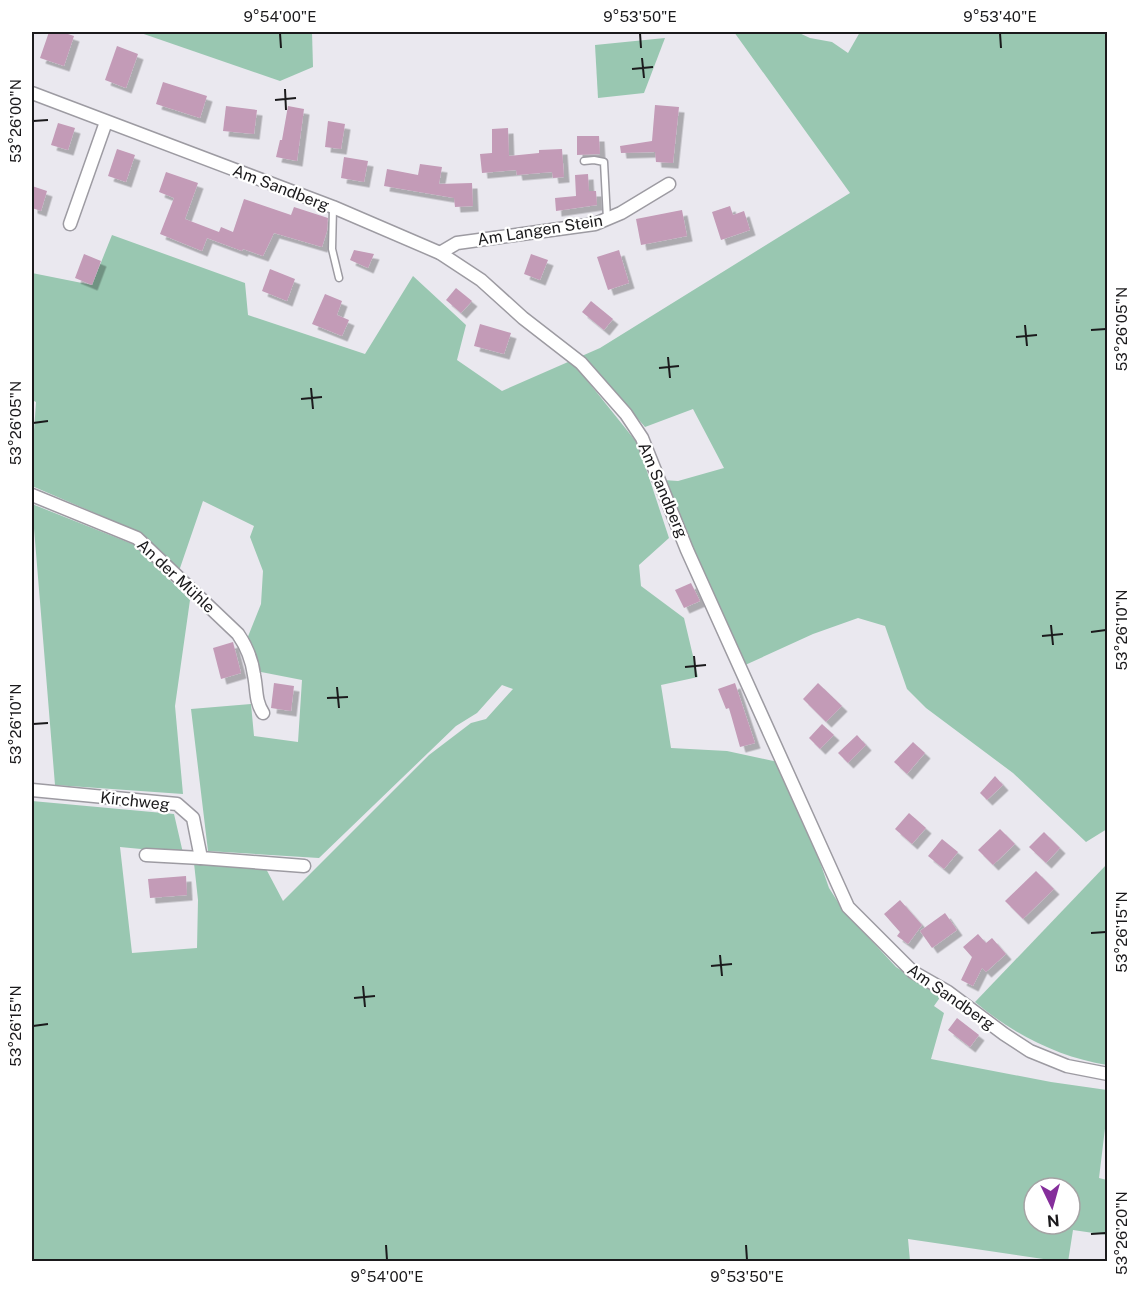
<svg xmlns="http://www.w3.org/2000/svg" width="1139" height="1293" font-family="'Public Sans',sans-serif">
	<style>
		.green { fill: #99c7b1; fill-rule: evenodd }
		.building { fill: #c39bb7; filter: url(#shadow) }
		.lines { fill: none; stroke-linecap: round; stroke-linejoin: round }
		.lane-casing { stroke: #9d9ba2; stroke-width: 9 }
		.street-casing { stroke: #9d9ba2; stroke-width: 15 }
		.lane { stroke: #fff; stroke-width: 6 }
		.street { stroke: #fff; stroke-width: 12 }
		.ticks { fill: none; stroke: #1b1a1c; stroke-width: 2 }
		.labels { text-anchor: middle; dominant-baseline: central; stroke-width: 4.5; stroke-linejoin: round; paint-order: stroke }
		.street-label { font-size: 16px; fill: #1b1a1c; stroke: #fff }
		.neatline { fill: none; stroke: #1b1a1c; stroke-width: 2 }
		.ticks-label { font-size: 15px; text-anchor: middle; fill: #1b1a1c }
	</style>
	<defs>
		<filter id="shadow"><feDropShadow dx="5.5" dy="5.5" stdDeviation="0" flood-color="#0004"/></filter>
	</defs>
	<rect width="100%" height="100%" fill="#eae8ef"/>
	<!-- green -->
	<g class="green">
		<polygon points="138,32 312,32 313,67 280,81"/>
		<path d="M 734,32 L 797,32 L 810,38 L 832,42 L 848,53 L 860,32 L 1107,32 L 1107,829 L 1086,842 L 1013,773 L 926,708 L 907,689 L 885,626 L 858,618 L 813,634 L 743,666 L 663,480 L 678,481 L 724,468 L 693,409 L 645,427 L 594,368 L 582,374 L 638,444 L 669,538 L 639,565 L 641,586 L 684,618 L 698,677 L 661,685 L 671,748 L 727,751 L 778,762 L 796,793 L 829,888 L 843,910 L 896,967 L 941,996 L 934,1006 L 944,1013 L 931,1059 L 1051,1082 L 1107,1090 L 1107,1112 L 1099,1178 L 1107,1180 L 1107,1235 L 1073,1230 L 1068,1262 L 1057,1261 L 908,1239 L 910,1261 L 32,1261 L 32,801 L 174,814 L 183,853 L 120,847 L 132,953 L 197,948 L 198,900 L 194,863 L 264,865 L 283,901 L 429,755 L 471,723 L 486,719 L 513,689 L 502,685 L 477,713 L 456,726 L 319,858 L 208,851 L 191,709 L 251,704 L 254,736 L 298,742 L 302,680 L 261,672 L 247,639 L 261,604 L 263,571 L 250,537 L 254,526 L 203,501 L 179,571 L 141,533 L 32,486 L 32,459 L 36,402 L 32,400 L 32,273 L 92,285 L 112,235 L 245,283 L 248,315 L 365,354 L 413,276 L 466,325 L 457,360 L 502,391 L 600,348 L 850,193 ZM 1034,1188 L 1070,1188 L 1070,1224 L 1034,1224 Z"/>
		<polygon points="665,38 644,93 598,98 595,45"/>
		<polygon points="32,504 135,545 190,600 175,706 183,794 55,785"/>
		<path d="M 1107,864 L 1107,1065 C 1058,1057 1013,1034 975,1002 Z"/>
	</g>
	<!-- building -->
	<g class="building">
		<polygon points="49,32 62,32 74,36 64,66 40,58"/>
		<polygon points="117,46 138,54 126,88 105,80"/>
		<polygon points="163,82 207,96 200,118 156,104"/>
		<polygon points="655,105 679,107 673,163 656,162 655,152 621,153 620,146 652,141"/>
		<polygon points="226,106 257,110 254,134 223,131"/>
		<polygon points="288,106 304,109 297,161 276,157 280,140 282,140"/>
		<polygon points="328,121 345,124 341,149 325,147"/>
		<polygon points="58,123 75,128 68,150 51,145"/>
		<polygon points="508,128 509,156 539,153 539,150 562,149 564,177 553,178 552,172 517,175 516,170 482,173 480,154 492,153 492,129"/>
		<polygon points="577,136 599,136 600,154 577,155"/>
		<polygon points="117,149 135,155 126,182 108,176"/>
		<polygon points="344,157 368,161 364,182 341,178"/>
		<polygon points="420,164 442,167 439,184 472,183 473,206 455,207 454,198 384,186 387,169 418,175"/>
		<polygon points="166,172 198,183 185,219 219,232 221,227 233,232 244,199 291,215 294,207 328,218 327,231 322,247 274,233 263,256 243,249 242,251 207,238 202,251 160,234 174,198 159,192"/>
		<polygon points="588,174 589,191 596,191 597,205 556,211 555,198 576,196 575,175"/>
		<polygon points="32,186 47,191 41,211 32,208"/>
		<polygon points="730,206 733,215 744,211 750,230 721,240 712,212"/>
		<polygon points="682,210 687,236 641,245 636,219"/>
		<polygon points="354,250 374,254 368,268 350,260"/>
		<polygon points="619,250 629,283 608,290 597,257"/>
		<polygon points="84,254 101,261 92,285 75,278"/>
		<polygon points="531,254 548,260 540,280 524,274"/>
		<polygon points="270,269 295,279 287,301 262,291"/>
		<polygon points="456,288 472,301 461,313 446,300"/>
		<polygon points="325,294 342,301 337,315 349,320 342,336 312,324"/>
		<polygon points="591,301 613,319 604,330 582,312"/>
		<polygon points="480,324 511,333 504,354 474,346"/>
		<polygon points="691,583 700,601 684,608 675,590"/>
		<polygon points="233,642 241,673 221,679 213,648"/>
		<polygon points="274,683 294,686 291,711 271,708"/>
		<polygon points="735,683 755,743 740,747 729,708 726,709 718,689"/>
		<polygon points="818,683 842,706 826,722 803,699"/>
		<polygon points="822,724 834,735 820,749 809,738"/>
		<polygon points="857,735 866,745 848,763 838,753"/>
		<polygon points="913,742 925,753 907,774 894,762"/>
		<polygon points="995,776 1003,785 987,800 980,793"/>
		<polygon points="909,813 926,828 912,844 895,829"/>
		<polygon points="1000,829 1015,844 993,865 978,850"/>
		<polygon points="1044,832 1060,848 1046,863 1029,847"/>
		<polygon points="942,839 958,852 944,869 928,856"/>
		<polygon points="1036,871 1054,889 1023,919 1005,901"/>
		<polygon points="186,876 187,895 150,898 148,879"/>
		<polygon points="900,900 922,925 908,944 897,936 900,932 884,914"/>
		<polygon points="945,913 957,930 932,948 920,931"/>
		<polygon points="978,934 986,943 992,938 1006,954 986,972 982,968 973,986 961,980 972,957 963,947"/>
		<polygon points="957,1018 979,1035 970,1047 948,1030"/>
	</g>
	<g class="lines">
		<defs>
			<g id="lane">
				<polyline points="584,161 594,160 604,162 607,219"/>
				<polyline points="333,208 332,249 339,278"/>
			</g>
			<g id="street">
				<polyline points="32,93 333,207 440,253 481,280 523,318 581,363 626,414 642,438 687,550 848,907 913,972 948,992 1004,1034 1030,1051 1067,1066 1108,1074"/>
				<polyline points="70,224 106,122"/>
				<polyline points="440,253 457,243 595,224 621,213 669,184"/>
				<path d="M 32,495 L 137,538 L 238,634 C 247,647 252,660 254,675 C 257,689 255,701 263,713"/>
				<polyline points="32,790 177,804 193,818 201,858 304,866"/>
				<polyline points="146,855 201,858"/>
			</g>
		</defs>
		<!-- lane casing -->
		<use href="#lane" class="lane-casing"/>
		<!-- street casing -->
		<use href="#street" class="street-casing"/>
		<!-- lane -->
		<use href="#lane" class="lane"/>
		<!-- street -->
		<use href="#street" class="street"/>
	</g>
	<!-- ticks -->
	<path class="ticks" d="M 280,33 L 281,48M 640,33 L 641,48M 1000,33 L 1001,48M 642,58 L 644,78M 632,69 L 653,67M 285,89 L 286,110M 275,100 L 296,98M 33,121 L 48,120M 1025,325 L 1027,346M 1091,330 L 1106,329M 1016,337 L 1037,335M 668,357 L 670,378M 659,368 L 679,366M 311,388 L 313,409M 301,399 L 322,397M 33,423 L 48,421M 1051,625 L 1053,645M 1091,632 L 1106,630M 1042,636 L 1063,634M 694,656 L 696,677M 685,667 L 706,665M 337,687 L 339,708M 327,698 L 348,697M 33,724 L 48,723M 1091,933 L 1106,932M 720,955 L 722,976M 711,966 L 732,964M 363,986 L 365,1007M 354,998 L 375,996M 33,1026 L 48,1024M 1091,1234 L 1106,1233M 386,1245 L 387,1260M 746,1245 L 747,1260"/>
	<g class="labels">
		<!-- street labels -->
		<g class="street-label">
			<text transform="translate(281 188) rotate(21)">Am Sandberg</text>
			<text transform="translate(540 230) rotate(-9)">Am Langen Stein</text>
			<text transform="translate(663 490) rotate(67)">Am Sandberg</text>
			<text transform="translate(176 576) rotate(43)">An der Mühle</text>
			<text transform="translate(135 801) rotate(6)">Kirchweg</text>
			<text transform="translate(951 997) rotate(35)">Am Sandberg</text>
		</g>
	</g>
	<!-- border -->
	<rect width="1139" height="1293" fill="none" stroke="#ffffff" stroke-width="66"/>
	<!-- north arrow -->
	<g transform="translate(1052 1206) rotate(175)"><circle r="28" fill="#ffffff" stroke="#a4a3a4" stroke-width="1.5"/>
	<path d="M0-4.5L10 22L0 15L-10 22Z" fill="#852e9b"/>
	<text y="-9" font-size="16" font-weight="bold" text-anchor="middle" fill="#1b1a1c">N</text>
	</g>
	<rect x="33" y="33" width="1073" height="1227" class="neatline"/>
	<g class="ticks-label">
		<text x="280" y="22">9°54'00"E</text>
		<text x="640" y="22">9°53'50"E</text>
		<text x="1000" y="22">9°53'40"E</text>
		<text transform="translate(16 121) rotate(-90)" y="5">53°26'00"N</text>
		<text transform="translate(1122 329) rotate(-90)" y="5">53°26'05"N</text>
		<text transform="translate(16 423) rotate(-90)" y="5">53°26'05"N</text>
		<text transform="translate(1122 630) rotate(-90)" y="5">53°26'10"N</text>
		<text transform="translate(16 724) rotate(-90)" y="5">53°26'10"N</text>
		<text transform="translate(1122 932) rotate(-90)" y="5">53°26'15"N</text>
		<text transform="translate(16 1026) rotate(-90)" y="5">53°26'15"N</text>
		<text transform="translate(1122 1233) rotate(-90)" y="5">53°26'20"N</text>
		<text x="387" y="1282">9°54'00"E</text>
		<text x="747" y="1282">9°53'50"E</text>
	</g>
</svg>
